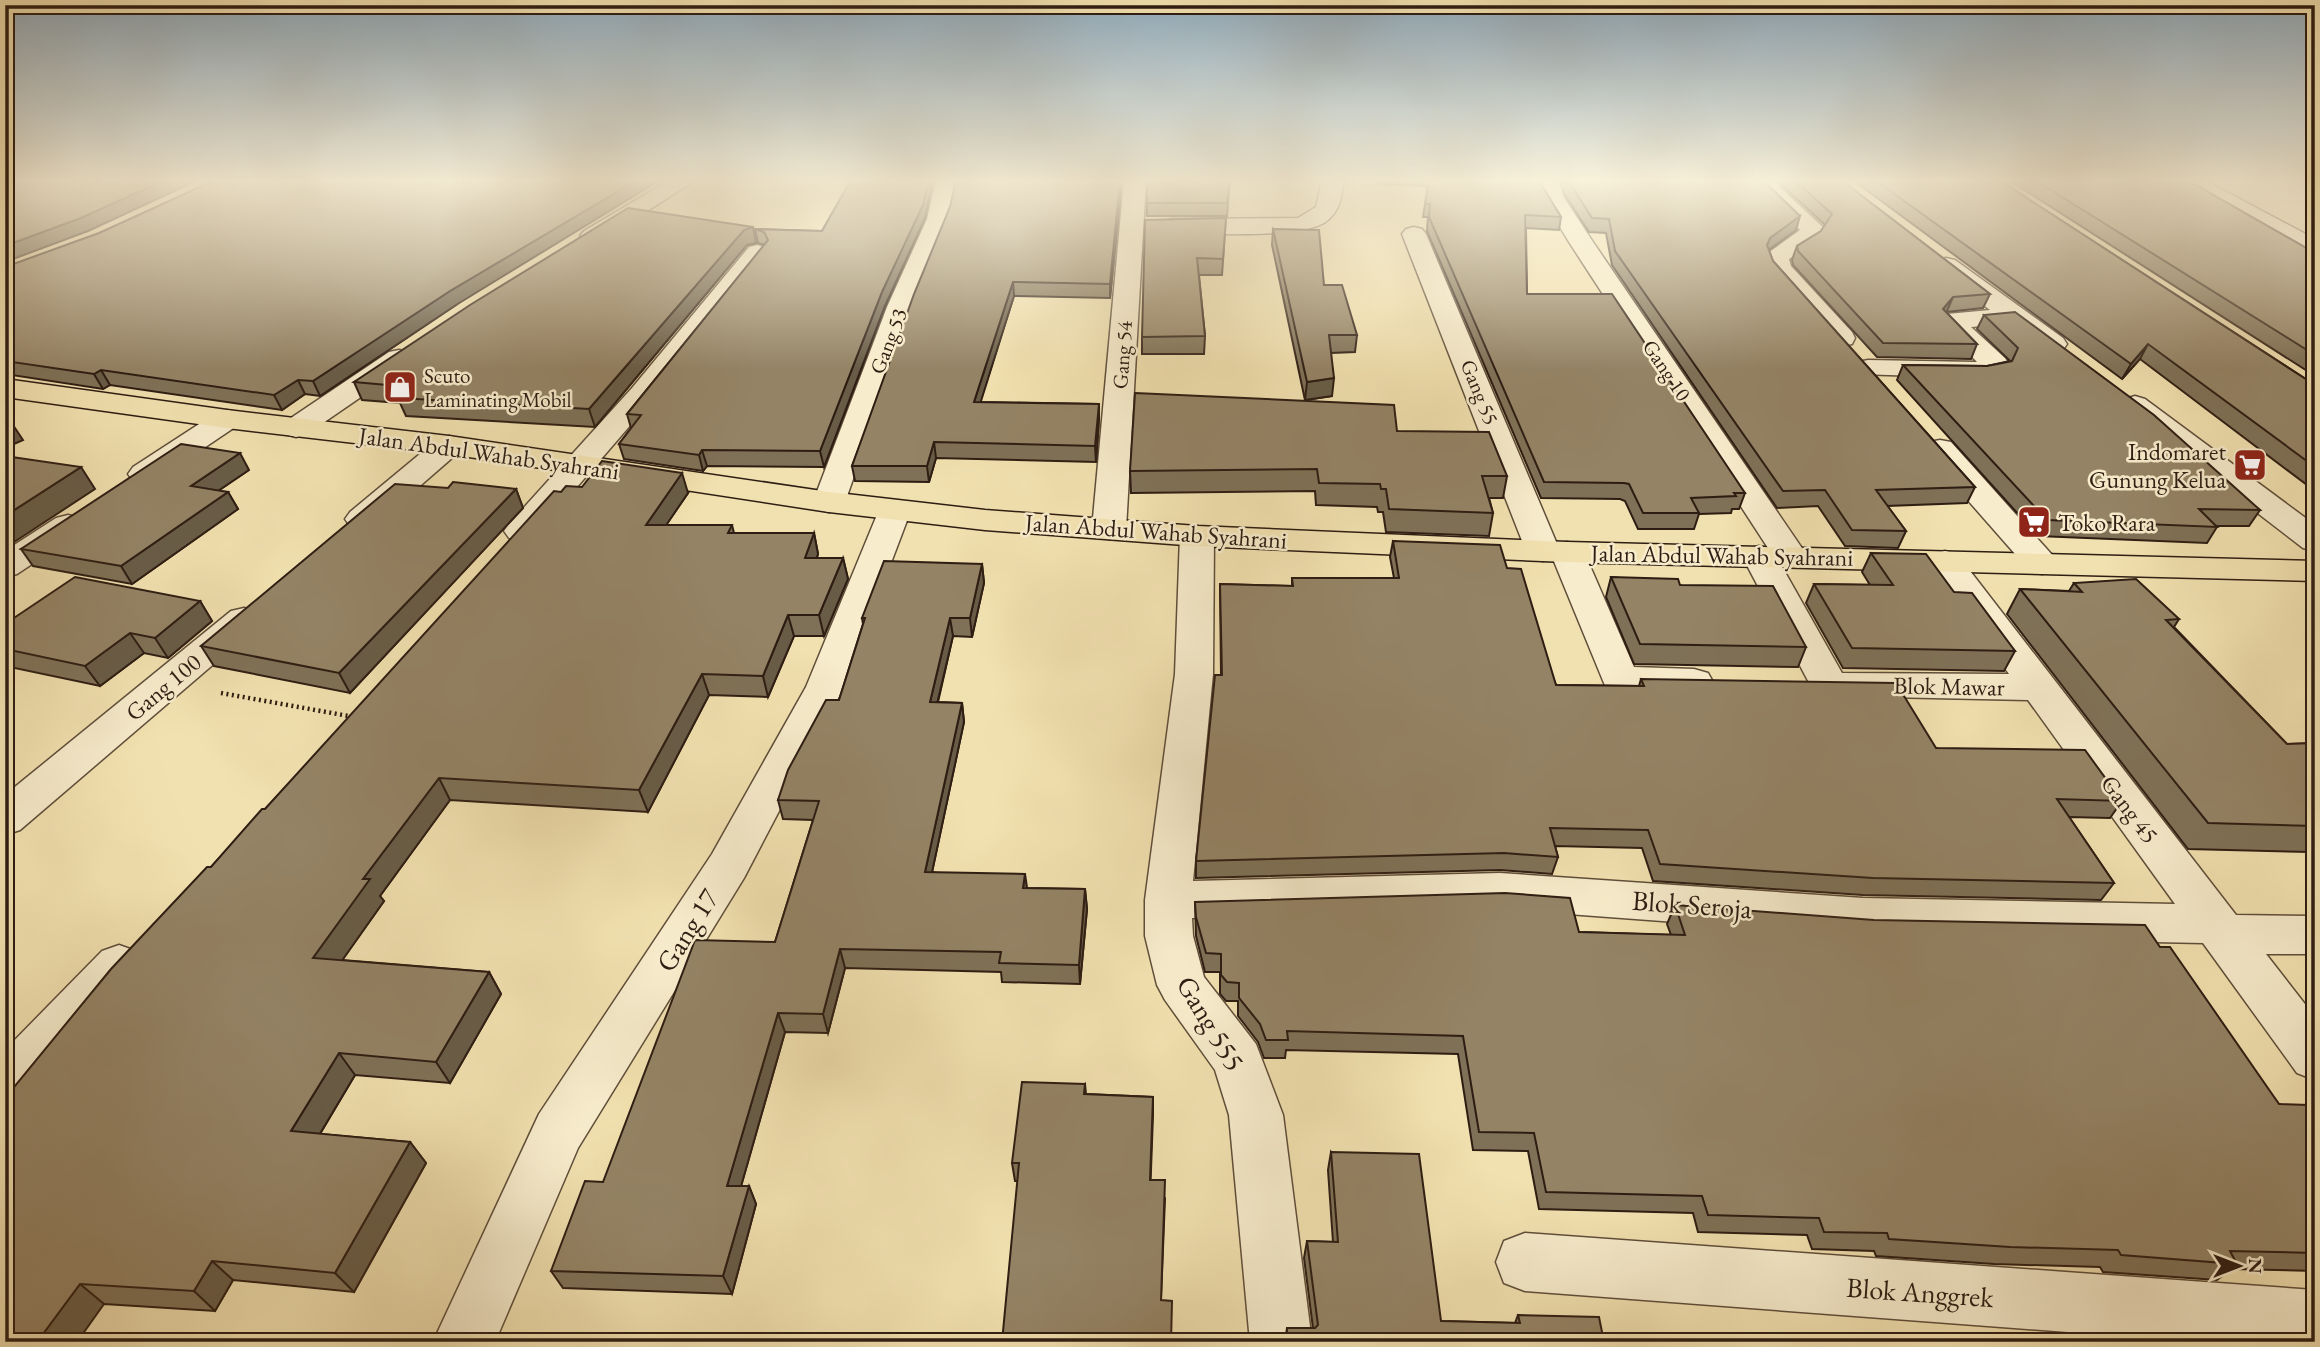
<svg xmlns="http://www.w3.org/2000/svg" width="2320" height="1347" font-family="'EB Garamond',serif">
	<style>
		.lines { fill: none; stroke-linecap: round; stroke-linejoin: round }
		.street-casing { stroke: #5f4e3a; stroke-width: 3 }
		.highway-casing { stroke: #2e1d13; stroke-width: 3 }
		.path { stroke: #2e1d13; stroke-width: 4.5; stroke-dasharray: 2 3.5; stroke-linecap: butt }
		.street { fill: #f7eccc; fill-rule: evenodd }
		.highway { fill: #f2e1b0; fill-rule: evenodd }
		.wall { fill: #7f7157; stroke: #2e1d13; stroke-width: 2 }
		.shaded-wall { fill: #685c47; stroke: #2e1d13; stroke-width: 2 }
		.building { fill: #948365; stroke: #2e1d13; stroke-width: 2 }
		.labels { text-anchor: middle; dominant-baseline: central; stroke-width: 5; stroke-linejoin: round; paint-order: stroke }
		.far-street-label { font-size: 21px; fill: #2e1d13; stroke: #f7eccc }
		.far-poi-label { font-size: 21px; fill: #2e1d13; stroke: #f7eccc; text-anchor: start }
		.poi-label { font-size: 24px; fill: #2e1d13; stroke: #f7eccc; text-anchor: end }
		.street-label { font-size: 24px; fill: #2e1d13; stroke: #f7eccc }
		.near-street-label { font-size: 28px; fill: #2e1d13; stroke: #f7eccc }
	</style>
	<rect width="100%" height="100%" fill="#f2e1b0"/>
	<filter id="stains"><feTurbulence type="fractalNoise" baseFrequency=".00286" numOctaves="4"/><feColorMatrix values="0 0 0 0 .2 0 0 0 0 .09 0 0 0 0 .02 0 0 0 .5 -.17"/></filter>
	<radialGradient id="worn" r=".72"><stop offset=".6" stop-color="#630" stop-opacity="0"/><stop offset="1" stop-color="#630" stop-opacity=".3"/></radialGradient>
	<g class="lines">
		<defs>
			<g id="street">
				<polygon points="670,180 696,180 600,241 584,241 580,236 584,231"/>
				<polygon points="936,180 958,180 949,219 913,307 845,502 841,509 829,512 817,509 813,502 887,307 927,219"/>
				<polygon points="1124,180 1146,180 1126,529 1121,536 1109,539 1097,536 1092,529"/>
				<path d="M 1322,180 L 1344,180 C 1342,195 1340,210 1328,220 C 1306,240 1205,233 1172,233 L 1164,231 L 1160,226 L 1164,221 L 1172,219 L 1298,218 L 1316,207 Z"/>
				<polygon points="1537,180 1559,180 1563,196 1593,242 1808,557 1803,564 1791,567 1781,565 1842,673 2009,674 1928,561 1933,554 1945,551 1957,554 2236,915 2315,916 2315,954 2266,954 2315,1017 2315,1080 2297,1073 2203,943 1863,936 1500,909 1192,918 1193,936 1204,977 1256,1044 1283,1115 1312,1342 1250,1342 1229,1115 1215,1070 1165,1000 1157,985 1145,936 1145,900 1175,674 1180,536 1185,529 1197,526 1209,529 1214,536 1213,674 1193,881 1500,873 1863,898 2175,904 2028,700 1837,696 1829,698 1815,694 1742,556 1747,549 1759,546 1768,548 1569,242 1541,196"/>
				<polygon points="1749,180 1772,180 1825,229 1814,243 1789,259 1791,266 1852,332 1855,338 1852,344 1842,346 1832,344 1767,268 1765,258 1768,253 1800,230"/>
				<polygon points="2177,180 2204,180 2315,239 2315,256 2179,185"/>
				<path d="M 1414,227 L 1422,229 L 1426,234 L 1557,544 L 1567,542 L 1579,545 L 1584,552 L 1634,667 L 1694,669 L 1708,673 L 1713,682 L 1708,691 C 1681,698 1633,695 1606,688 L 1553,559 L 1543,561 L 1531,558 L 1526,551 L 1402,234 L 1406,229 Z"/>
				<polygon points="757,245 765,247 769,252 765,257 652,400 533,538 521,541 509,538 504,531 509,524 632,388 749,247"/>
				<path d="M 1946,258 L 1955,260 L 2063,338 L 2067,344 L 2063,350 C 2041,355 2025,336 2009,324 L 1971,327 L 2005,358 L 2009,364 L 2004,373 L 1980,378 L 1858,374 L 1854,368 L 1858,362 L 1868,360 L 1977,362 L 1939,323 L 1947,314 L 1990,310 L 1937,270 L 1934,265 L 1937,260 Z"/>
				<polygon points="399,350 409,352 413,358 409,364 307,434 296,437 285,434 281,428 285,422 389,352"/>
				<polygon points="2135,396 2145,399 2315,525 2315,551 2303,548 2125,411 2120,405 2125,399"/>
				<polygon points="227,410 238,413 242,419 238,425 155,481 144,483 133,481 128,474 133,467 216,413"/>
				<polygon points="449,436 460,439 464,445 460,451 374,526 362,529 350,526 345,519 350,512 438,439"/>
				<polygon points="1940,440 1951,442 2054,557 2059,564 2054,571 2042,574 2030,571 1929,456 1925,449 1929,442"/>
				<polygon points="895,500 907,503 911,510 844,687 744,878 578,1148 495,1342 433,1342 539,1114 712,854 806,687 879,510 883,503"/>
				<polygon points="68,515 80,518 85,525 80,532 17,574 5,577 5,551 56,518"/>
				<polygon points="244,608 257,611 262,619 257,627 20,830 5,835 5,795 231,611"/>
				<polygon points="119,945 136,951 143,965 136,979 24,1103 5,1110 5,1050 102,951"/>
				<polygon points="1525,1233 2315,1290 2315,1342 2199,1342 1525,1291 1504,1283 1496,1262 1504,1241"/>
			</g>
			<polygon id="highway" points="5,379 227,410 449,436 829,492 985,510 1197,526 1567,542 2315,561 2315,581 1567,562 1197,546 985,530 829,512 449,454 227,428 5,397"/>
		</defs>
		<!-- street casing -->
		<use href="#street" class="street-casing"/>
		<!-- highway casing -->
		<use href="#highway" class="highway-casing"/>
		<!-- path -->
		<polyline class="path" points="221,693 354,717"/>
		<!-- street -->
		<use href="#street" class="street"/>
		<!-- highway -->
		<use href="#highway" class="highway"/>
	</g>
	<!-- wall -->
	<g class="wall">
		<polygon points="851,180 933,180 925,218 885,306 824,467 707,466 703,471 624,459 619,444 631,428 627,414 765,245 758,243 755,229 822,231"/>
		<polygon points="1122,180 1110,298 1014,296 980,402 1099,404 1099,419 1096,462 936,458 929,482 855,481 852,466 950,207"/>
		<polygon points="1147,180 1230,180 1227,216 1147,216"/>
		<polygon points="1378,180 1540,180 1541,184 1561,217 1559,230 1526,228 1527,294 1745,493 1739,509 1732,509 1731,513 1699,514 1694,529 1638,529 1625,501 1620,499 1541,498 1427,231 1428,217 1423,217 1428,186 1379,184"/>
		<polygon points="1560,180 1763,180 1796,230 1769,250 1773,261 1975,487 1967,503 1887,506 1906,531 1898,548 1845,546 1818,506 1777,508 1612,265 1606,233 1589,232 1565,195"/>
		<polygon points="1776,180 1841,180 1990,294 1983,308 1946,312 1977,344 1971,359 1877,357 1793,265 1792,260 1797,246 1821,231 1825,225"/>
		<polygon points="1853,180 1999,180 2315,385 2315,491 2140,359 2122,379"/>
		<polygon points="2009,180 2187,180 2315,253 2315,376"/>
		<polygon points="1226,218 1222,275 1199,275 1205,336 1204,354 1142,354 1142,337"/>
		<polygon points="753,227 756,243 747,245 595,427 406,416 400,403 362,400 354,382"/>
		<polygon points="1273,229 1324,285 1357,335 1355,352 1331,353 1332,396 1305,400 1272,245"/>
		<polygon points="5,267 456,305 320,396 305,394 282,410 110,385 103,389 5,374"/>
		<polygon points="1984,315 2260,510 2249,526 2216,526 2217,527 2207,543 2038,536 1897,380 1903,365 1987,366 2010,361 1977,329"/>
		<polygon points="1397,431 1507,476 1503,498 1489,498 1493,513 1489,536 1386,532 1383,512 1378,512 1377,507 1316,505 1315,491 1131,493 1130,471"/>
		<polygon points="249,470 218,491 228,492 238,509 132,584 33,566 21,549"/>
		<polygon points="516,489 523,508 350,693 214,666 201,646"/>
		<polygon points="561,492 688,493 666,525 732,525 734,533 814,533 818,554 817,558 843,558 848,579 824,636 794,636 768,697 709,695 648,812 450,800 380,896 384,901 342,960 489,972 501,994 450,1083 355,1075 320,1134 410,1142 426,1163 354,1292 233,1280 215,1311 104,1304 5,1342 211,867"/>
		<polygon points="1393,541 1507,568 1556,685 1639,686 1641,679 1936,748 2122,801 2110,818 2069,817 2114,883 2101,900 1863,895 1653,881 1642,848 1555,846 1558,857 1552,874 1500,870 1196,878 1196,861 1221,675 1220,584 1292,586 1292,578 1394,578 1390,557"/>
		<polygon points="1871,553 1954,592 2015,651 2004,671 1843,668 1806,603 1814,584 1870,585 1862,572"/>
		<polygon points="982,564 984,583 972,637 953,636 938,702 962,703 964,722 932,872 1027,888 1085,889 1087,909 1080,984 1002,982 1001,972 845,968 828,1033 785,1032 741,1186 749,1186 756,1204 732,1294 563,1288 551,1271 775,942 813,820 783,819 778,800 839,700 863,624 862,618"/>
		<polygon points="1611,577 1680,585 1806,647 1798,667 1634,664 1606,597"/>
		<polygon points="2074,583 2179,619 2174,627 2287,744 2315,743 2315,858 2310,852 2188,849 2007,614 2020,589 2069,591"/>
		<polygon points="200,601 212,621 168,658 144,653 100,686 5,666 5,624"/>
		<polygon points="1195,902 1579,932 1671,935 1667,924 1675,905 2160,947 2279,1104 2315,1113 2315,1271 2231,1269 2217,1280 2103,1272 2100,1267 1994,1264 1876,1256 1874,1251 1812,1249 1807,1235 1698,1232 1693,1213 1539,1209 1528,1151 1473,1150 1458,1054 1286,1050 1285,1058 1264,1058 1258,1042 1238,1016 1238,1001 1226,1001 1220,994 1220,972 1205,972 1196,936"/>
		<polygon points="1085,1084 1086,1094 1153,1097 1150,1180 1165,1198 1161,1300 1018,1181 1015,1181 1012,1163"/>
		<polygon points="1331,1152 1441,1321 1515,1323 1518,1315 1604,1342 1285,1342 1287,1328 1313,1328 1304,1258 1307,1241 1333,1242 1328,1170"/>
	</g>
	<!-- shaded-wall -->
	<g class="shaded-wall">
		<polygon points="165,180 198,180 88,231 5,262 5,246"/>
		<polygon points="637,180 660,180 456,305 320,396 313,381 450,291"/>
		<polygon points="929,180 933,180 925,218 885,306 824,467 820,451 882,292"/>
		<polygon points="1120,180 1122,180 1110,298 1110,284"/>
		<polygon points="1800,216 1796,230 1766,252 1767,245 1770,238"/>
		<polygon points="753,227 756,243 747,245 595,427 589,409 744,230"/>
		<polygon points="1013,282 1014,296 976,417 974,402"/>
		<polygon points="1953,297 1947,311 1936,323 1943,309"/>
		<polygon points="2148,344 2140,359 2122,379 2131,364"/>
		<polygon points="101,370 110,385 103,389 94,374"/>
		<polygon points="1334,378 1332,396 1305,400 1307,382"/>
		<polygon points="298,380 305,394 282,410 274,395"/>
		<polygon points="1099,404 1099,419 1096,462 1095,446"/>
		<polygon points="9,419 23,440 5,448 5,421"/>
		<polygon points="934,442 936,458 929,482 927,466"/>
		<polygon points="702,450 707,466 703,471 699,455"/>
		<polygon points="240,453 249,470 200,503 191,486"/>
		<polygon points="81,467 95,489 5,548 5,516"/>
		<polygon points="682,473 688,493 652,546 646,525"/>
		<polygon points="516,489 523,508 350,693 339,673"/>
		<polygon points="228,492 238,509 132,584 121,566"/>
		<polygon points="814,533 818,554 809,579 805,558"/>
		<polygon points="843,558 848,579 824,636 819,615"/>
		<polygon points="982,564 984,583 972,637 970,618"/>
		<polygon points="200,601 212,621 168,658 155,638"/>
		<polygon points="788,615 794,636 768,697 763,676"/>
		<polygon points="950,618 953,636 933,721 930,702"/>
		<polygon points="130,633 144,653 100,686 85,666"/>
		<polygon points="702,674 709,695 648,812 639,790"/>
		<polygon points="962,703 964,722 928,891 925,872"/>
		<polygon points="439,778 450,800 380,896 384,901 329,979 313,958 363,879"/>
		<polygon points="1025,874 1028,894 1023,888"/>
		<polygon points="1085,889 1087,909 1080,984 1079,965"/>
		<polygon points="840,949 845,968 828,1033 823,1014"/>
		<polygon points="489,972 501,994 450,1083 436,1062"/>
		<polygon points="778,1013 785,1032 736,1204 727,1186"/>
		<polygon points="339,1053 355,1075 309,1152 291,1131"/>
		<polygon points="1153,1097 1153,1115 1150,1198 1150,1180"/>
		<polygon points="410,1142 426,1163 354,1292 335,1273"/>
		<polygon points="749,1186 756,1204 732,1294 723,1276"/>
		<polygon points="212,1261 233,1280 215,1311 194,1291"/>
		<polygon points="80,1284 104,1304 77,1342 37,1342"/>
	</g>
	<!-- building -->
	<g class="building">
		<polygon points="5,180 165,180 81,218 5,246"/>
		<polygon points="215,180 637,180 450,291 313,381 298,380 274,395 101,370 94,374 5,361 5,267 99,233"/>
		<polygon points="851,180 929,180 923,205 882,292 820,451 702,450 699,455 619,444 641,415 627,414 768,240 764,232 755,229 822,231"/>
		<polygon points="956,180 1120,180 1110,284 1013,282 974,402 1099,404 1095,446 934,442 927,466 852,466 914,294 950,207"/>
		<polygon points="1147,180 1229,180 1227,203 1147,203"/>
		<polygon points="1429,180 1540,180 1541,184 1561,217 1525,215 1527,294 1612,294 1745,493 1734,493 1736,496 1691,498 1699,513 1643,513 1629,484 1624,483 1544,482 1429,217 1430,204 1425,204"/>
		<polygon points="1568,180 1763,180 1800,216 1770,238 1767,245 1773,261 1975,487 1876,490 1906,531 1852,530 1825,490 1783,491 1615,251 1609,219 1592,218"/>
		<polygon points="1794,180 1841,180 1990,294 1953,297 1943,309 1977,344 1883,343 1798,251 1797,246 1821,231 1832,214"/>
		<polygon points="1875,180 1999,180 2315,385 2315,467 2148,344 2131,364"/>
		<polygon points="2035,180 2187,180 2315,253 2315,355"/>
		<polygon points="628,208 753,227 744,230 589,409 398,398 410,387 354,382 470,305"/>
		<polygon points="1226,218 1223,259 1197,258 1205,336 1142,337 1145,220"/>
		<polygon points="1273,229 1319,230 1324,285 1342,285 1357,335 1329,335 1334,378 1307,382"/>
		<polygon points="2015,312 2154,415 2260,510 2199,509 2217,527 2047,520 1903,365 1987,366 2012,361 2018,348 1984,315"/>
		<polygon points="1135,393 1394,405 1397,431 1489,432 1507,476 1482,476 1493,513 1389,509 1386,489 1381,489 1380,484 1319,483 1317,469 1130,471"/>
		<polygon points="181,444 240,453 191,486 228,492 121,566 21,549"/>
		<polygon points="5,456 81,467 5,516"/>
		<polygon points="602,461 682,473 646,525 732,525 728,533 814,533 805,558 843,558 819,615 788,615 763,676 702,674 639,790 439,778 363,879 370,879 313,958 489,972 436,1062 339,1053 291,1131 410,1142 335,1273 212,1261 194,1291 80,1284 37,1342 5,1342 5,1098 111,969 207,867 211,867 262,809 265,809 554,491 561,492 566,486 582,487"/>
		<polygon points="453,482 516,489 339,673 201,646 395,484 448,488"/>
		<polygon points="1393,541 1500,545 1507,568 1521,569 1556,685 1644,686 1641,679 1896,683 1936,748 2085,750 2122,801 2057,799 2114,883 1873,878 1660,864 1648,830 1550,828 1558,857 1504,853 1196,861 1215,675 1222,675 1220,584 1293,586 1292,578 1399,578"/>
		<polygon points="1871,553 1926,554 1954,592 1972,593 2015,651 1852,648 1814,584 1893,585"/>
		<polygon points="884,561 982,564 970,618 950,618 930,702 962,703 925,872 1025,874 1023,888 1085,889 1079,965 999,963 1001,952 840,949 823,1014 778,1013 727,1186 749,1186 723,1276 551,1271 585,1181 603,1182 695,940 775,942 819,801 778,800 788,770 826,700 839,700 865,618 862,618"/>
		<polygon points="75,577 200,601 155,638 130,633 85,666 5,649 5,624"/>
		<polygon points="1611,577 1678,579 1680,585 1773,586 1806,647 1640,644"/>
		<polygon points="2136,579 2179,619 2166,620 2287,744 2315,743 2315,826 2208,823 2020,589 2082,592 2074,583"/>
		<polygon points="1505,893 1570,898 1579,932 1685,935 1675,905 1874,920 2145,925 2160,947 2170,947 2279,1104 2309,1105 2315,1113 2315,1253 2230,1251 2237,1264 2121,1255 2118,1250 2010,1247 1889,1239 1887,1233 1824,1232 1819,1218 1708,1215 1702,1196 1546,1192 1534,1133 1479,1132 1463,1036 1287,1031 1288,1040 1266,1040 1260,1024 1239,998 1239,983 1227,982 1221,975 1221,954 1206,953 1196,917 1195,902"/>
		<polygon points="1022,1082 1085,1084 1084,1094 1153,1097 1150,1180 1165,1180 1161,1300 1172,1301 1171,1342 1002,1342 1019,1163 1012,1163"/>
		<polygon points="1331,1152 1419,1154 1441,1321 1520,1323 1518,1315 1599,1317 1604,1342 1287,1342 1287,1328 1315,1328 1318,1325 1307,1241 1338,1242"/>
	</g>
	<!-- sky -->
	<linearGradient id="sky" x2="0" y2="1"><stop stop-color="#91abbc"/><stop offset="0.49" stop-color="#f9f2db"/><stop offset="1" stop-color="#f9f2db" stop-opacity="0"/></linearGradient>
	<rect width="2320" height="369" fill="url(#sky)"/>
	<!-- icons -->
	<defs>
		<symbol id="shop-square" viewBox="-11 -11 22 22"><rect x="-9" y="-9" width="18" height="18" rx="4" fill="#8f2418" stroke="#f7eccc"/><path d="M-5-2.5h2.3a2.7 3.5 0 0 1 5.4 0H5L5.5 6h-11ZM-1.5-2.5h3a1.5 2.3 0 0 0-3 0Z" fill="#fff"/></symbol>
		<symbol id="supermarket-square" viewBox="-11 -11 22 22"><rect x="-9" y="-9" width="18" height="18" rx="4" fill="#8f2418" stroke="#f7eccc"/><path d="M-6-5.5h2.5l.6 2H6L4.5 2H-2.5L-4.4-4H-6ZM-1.5 3.2a1.3 1.3 0 1 0 .1 0ZM3 3.2a1.3 1.3 0 1 0 .1 0Z" fill="#fff"/></symbol>
	</defs>
	<g fill-rule="evenodd">
		<use href="#shop-square" x="381" y="368" width="38" height="38"/>
		<use href="#supermarket-square" x="2231" y="446" width="38" height="38"/>
		<use href="#supermarket-square" x="2015" y="503" width="38" height="38"/>
	</g>
	<g class="labels">
		<!-- far-street labels -->
		<g class="far-street-label">
			<text transform="translate(888 341) rotate(-69)">Gang 53</text>
			<text transform="translate(1122 355) rotate(-86)">Gang 54</text>
			<text transform="translate(1667 370) rotate(56)">Gang 10</text>
			<text transform="translate(1480 392) rotate(68)">Gang 55</text>
		</g>
		<!-- far-poi labels -->
		<g class="far-poi-label">
			<text x="424" y="375">Scuto<tspan x="424" dy="24">Laminating Mobil</tspan></text>
		</g>
		<!-- poi labels -->
		<g class="poi-label">
			<text x="2226" y="451">Indomaret<tspan x="2226" dy="28">Gunung Kelua</tspan></text>
			<text x="2058" y="522" text-anchor="start">Toko Rara</text>
		</g>
		<!-- street labels -->
		<g class="street-label">
			<text transform="translate(489 453) rotate(8)">Jalan Abdul Wahab Syahrani</text>
			<text transform="translate(1156 531) rotate(4)">Jalan Abdul Wahab Syahrani</text>
			<text transform="translate(1722 555) rotate(1)">Jalan Abdul Wahab Syahrani</text>
			<text transform="translate(1949 686) rotate(1)">Blok Mawar</text>
			<text transform="translate(163 687) rotate(-40)">Gang 100</text>
			<text transform="translate(2130 809) rotate(53)">Gang 45</text>
		</g>
		<!-- near-street labels -->
		<g class="near-street-label">
			<text transform="translate(1692 904) rotate(4)">Blok Seroja</text>
			<text transform="translate(687 930) rotate(-58)">Gang 17</text>
			<text transform="translate(1211 1023) rotate(59)">Gang 555</text>
			<text transform="translate(1920 1292) rotate(4)">Blok Anggrek</text>
		</g>
	</g>
	<!-- margin -->
	<rect width="2320" height="1347" fill="none" stroke="#f2e1b0" stroke-width="28"/>
	<rect x="7" y="7" width="2306" height="1333" fill="none" stroke="#2e1d13" stroke-width="3.5"/>
	<rect x="14" y="14" width="2292" height="1319" fill="none" stroke="#2e1d13" stroke-width="2"/>
	<!-- north arrow -->
	<g transform="translate(2239 1266) rotate(90)" stroke="#f7eccc" stroke-width="5" paint-order="stroke">
	<path d="M0-5L12 26L0 18L-12 26Z" fill="#2e1d13"/>
	<text y="-10" font-size="19" font-weight="bold" text-anchor="middle" fill="#2e1d13">N</text>
	</g>
	<rect width="100%" height="100%" filter="url(#stains)"/>
	<rect width="100%" height="100%" fill="url(#worn)"/>
</svg>
